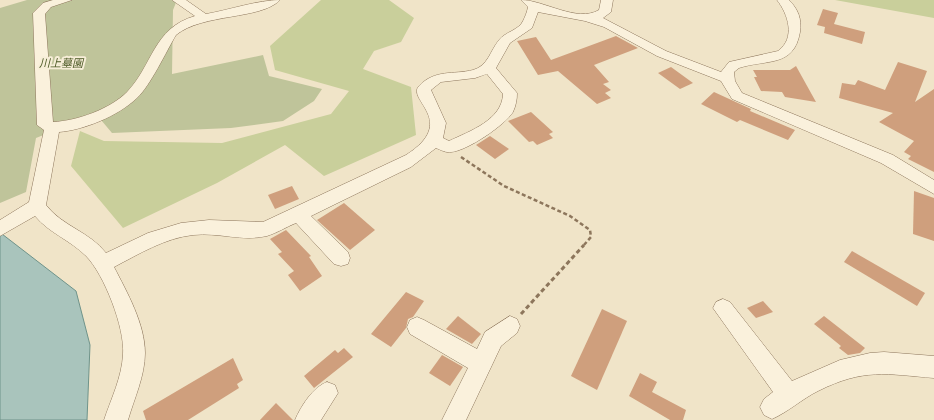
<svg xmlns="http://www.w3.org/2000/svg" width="934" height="420" font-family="Georgia,'Noto Sans JP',serif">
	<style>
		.green { fill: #c9cf9b }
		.cemetery { fill: #bfc49a }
		.water { fill: #a9c4bc; stroke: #6f938a }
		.building { fill: #cf9f7d }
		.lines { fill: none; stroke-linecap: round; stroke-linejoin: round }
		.minor-casing { stroke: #8d765c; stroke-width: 1 }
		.path-far1 { stroke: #8d765c; stroke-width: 2.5; stroke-dasharray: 4 2.5; stroke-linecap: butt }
		.path { stroke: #8d765c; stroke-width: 3; stroke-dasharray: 4.5 3; stroke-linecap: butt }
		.minor { fill: #faf1dc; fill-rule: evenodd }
		.labels { text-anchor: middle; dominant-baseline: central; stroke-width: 4; stroke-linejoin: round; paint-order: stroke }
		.far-park-label { font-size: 11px; font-style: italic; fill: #4d5a26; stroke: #f7eed8 }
	</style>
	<rect width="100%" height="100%" fill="#f0e4c8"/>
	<!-- green -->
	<g class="green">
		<polygon points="321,0 389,0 414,18 401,42 374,51 363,69 411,87 416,135 324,176 285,145 217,183 123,228 71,166 80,131 104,141 222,143 331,114 349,91 275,70 270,46"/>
		<polygon points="835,0 934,0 934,18"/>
	</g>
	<!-- cemetery -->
	<polygon class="cemetery" points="27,0 177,0 173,10 172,74 263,55 269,76 322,89 314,101 283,121 231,128 112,133 96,114 36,138 26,192 0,203 0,8"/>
	<!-- water -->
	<polygon class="water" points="2,234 76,291 90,345 87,420 0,420 0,236"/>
	<!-- building -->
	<g class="building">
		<polygon points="823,9 838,13 834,24 865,32 862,44 824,33 825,27 817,25"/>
		<polygon points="616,36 638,48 594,65 609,82 603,84 611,90 605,93 611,98 597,104 558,71 538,75 517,41 536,37 551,60"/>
		<polygon points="898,62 927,71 915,102 934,89 934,172 908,159 911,156 904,152 914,141 879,122 893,113 839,98 842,83 855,85 858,80 885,90"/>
		<polygon points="796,66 816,102 785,97 782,92 761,91 754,77 757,77 753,70 790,70"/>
		<polygon points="671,67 693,83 680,89 658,73"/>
		<polygon points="714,92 751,109 750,111 795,130 788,140 740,120 737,122 701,104"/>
		<polygon points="531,112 553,132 549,134 553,138 537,145 533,141 529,142 508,121"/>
		<polygon points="490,136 509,149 495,159 476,145"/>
		<polygon points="292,186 299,199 275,209 268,195"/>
		<polygon points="914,191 934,198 934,241 913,234"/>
		<polygon points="344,203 375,230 350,250 317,220"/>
		<polygon points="286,230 311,256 309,257 322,276 300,291 288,275 294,271 278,254 282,252 270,239"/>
		<polygon points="852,251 925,293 917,306 844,262"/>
		<polygon points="406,292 424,301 413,317 408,319 406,328 391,347 371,334"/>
		<polygon points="763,301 773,312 756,318 747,308"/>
		<polygon points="602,309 627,321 597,390 571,376"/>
		<polygon points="458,316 481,334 472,344 446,329"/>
		<polygon points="824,316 865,348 860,353 848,355 839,348 841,346 814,324"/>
		<polygon points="344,348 353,357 314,388 304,376 335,350 338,353"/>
		<polygon points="442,355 463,367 450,386 429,373"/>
		<polygon points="233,358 243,380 237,384 239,388 188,420 146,420 143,411"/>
		<polygon points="640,373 657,382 652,392 686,410 683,420 670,420 629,396"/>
		<polygon points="276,403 293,420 260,420"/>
	</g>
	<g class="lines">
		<defs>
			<g id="minor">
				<path d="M 53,0 L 72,0 L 51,7 L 45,14 L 53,122 C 77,121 110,109 127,92 C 153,65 153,28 195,16 L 172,0 L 186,0 L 206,14 C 229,10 258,0 280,0 C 261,20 203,13 176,35 C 166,52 150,86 137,98 C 118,116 84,130 59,132 L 46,205 C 62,226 90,232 106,253 L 148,233 L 181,223 L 209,220 L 263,222 L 406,155 C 459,121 406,100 419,86 C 435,69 453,75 473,70 C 488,66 490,51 499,40 C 505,32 519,30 523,21 C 525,17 527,12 528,7 L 521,0 C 544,0 577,23 599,10 L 601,0 L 613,0 L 611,12 L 603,18 L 666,51 L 721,72 L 729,62 L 778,51 C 796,38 788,14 777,0 L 789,0 C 798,9 802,19 800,32 C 794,68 766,59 739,68 L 734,72 L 735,81 L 742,93 L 893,155 L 934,180 L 934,194 L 881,163 L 732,99 L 721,81 L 657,56 L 604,27 L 585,21 L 538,12 L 532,28 L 510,43 L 496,68 L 517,93 C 517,100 516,105 513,112 C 505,125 467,151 451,152 C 446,153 441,150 436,148 L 411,167 L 311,216 L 348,252 L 350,258 L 348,264 L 341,266 L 334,264 L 296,223 C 286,227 277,233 267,236 C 243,242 218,232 193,235 C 165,238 139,254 114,267 C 127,292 145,324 145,353 C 145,376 134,399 128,420 L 104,420 C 111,399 122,377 123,354 C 125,328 104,274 86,256 C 70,240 49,233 35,216 L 0,236 L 0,220 L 29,202 L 44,130 L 37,125 L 33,13 L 43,3 ZM 487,74 L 503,94 C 502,120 470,131 449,141 L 443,138 L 446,123 L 431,90 L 441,82 L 475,78 Z"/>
				<path d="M 723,299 L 730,302 L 792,381 L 840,360 L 870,353 L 884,352 L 934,356 L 934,378 C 886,374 864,368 818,391 C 802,399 788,412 772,419 L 764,415 L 760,407 L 764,399 L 773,392 L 713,308 L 716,302 Z"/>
				<polygon points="510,316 517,319 520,326 517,333 501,346 466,420 442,420 468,368 410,334 407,327 410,320 417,317 424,320 477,349 485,332"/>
				<path d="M 327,382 L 335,385 L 338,393 L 321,420 L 295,420 C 301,406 313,387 327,382 Z"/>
			</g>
		</defs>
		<!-- minor casing -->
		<use href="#minor" class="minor-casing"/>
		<!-- path-far1 -->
		<polyline class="path-far1" points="461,157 504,186 570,216 590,230 591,237 583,246"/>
		<!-- path -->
		<polyline class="path" points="521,314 584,245"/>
		<!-- minor -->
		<use href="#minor" class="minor"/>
	</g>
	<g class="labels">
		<!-- far-park labels -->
		<g class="far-park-label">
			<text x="61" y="62">川上墓園</text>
		</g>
	</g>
</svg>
